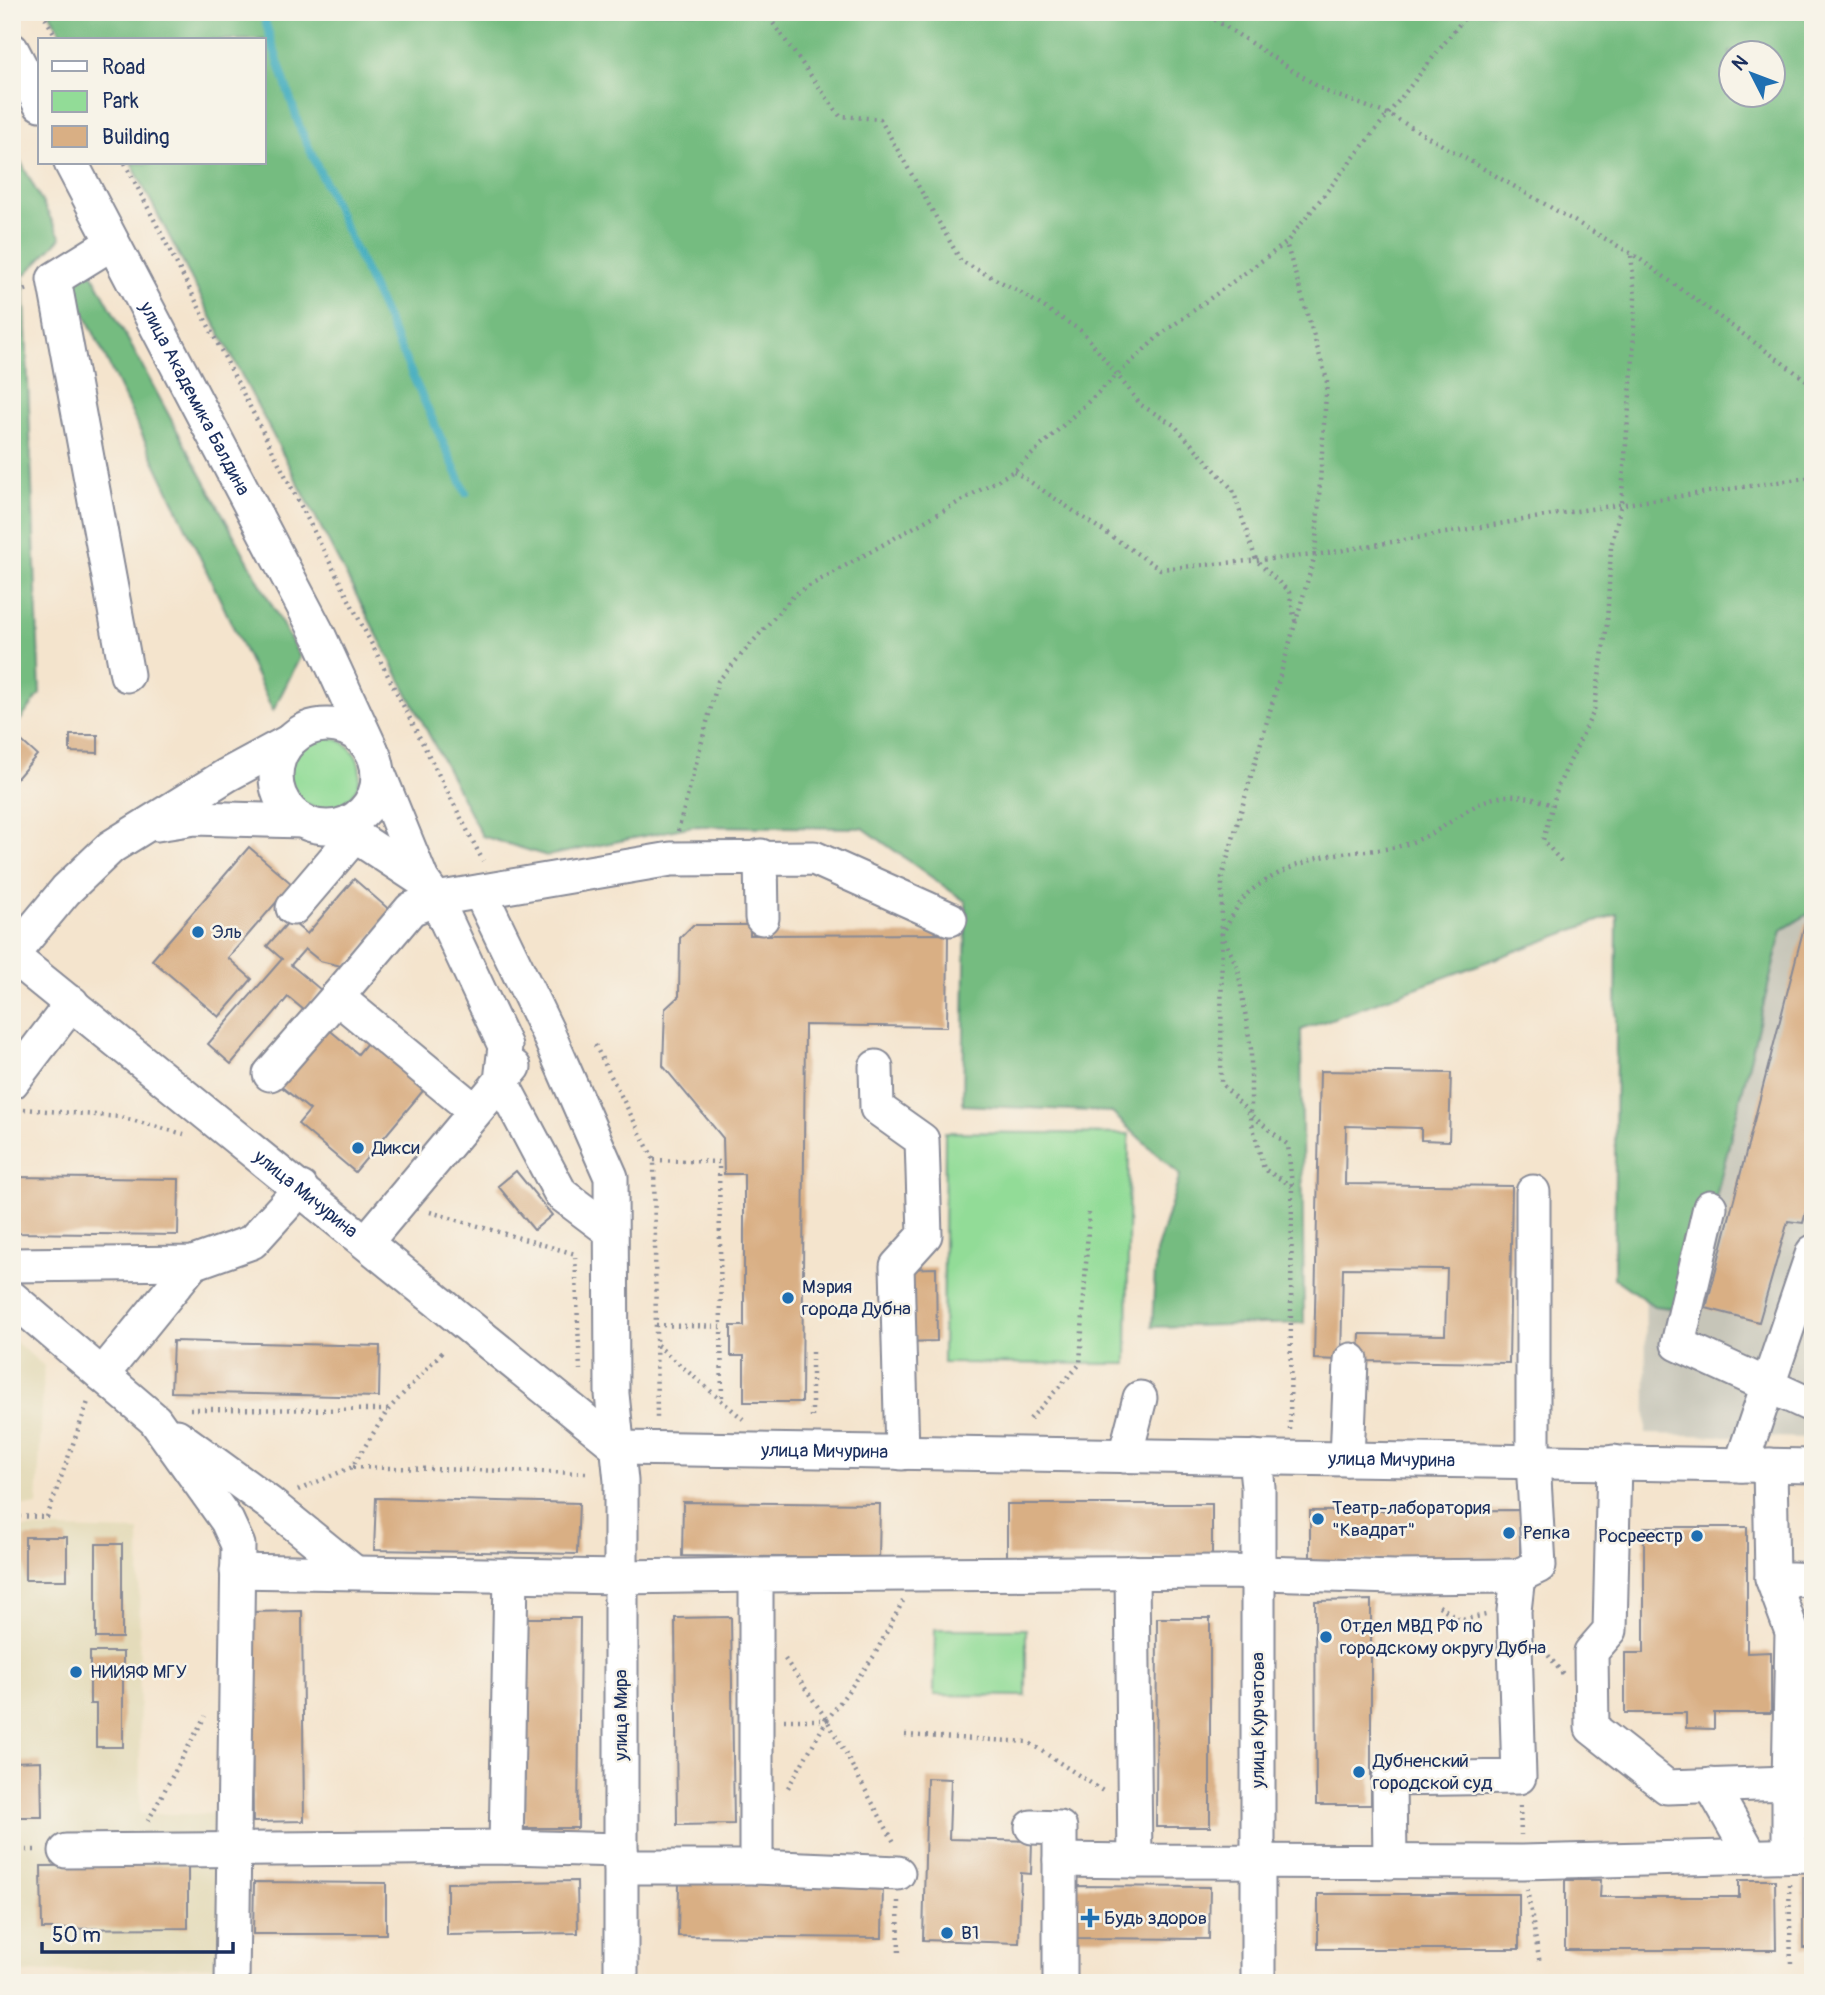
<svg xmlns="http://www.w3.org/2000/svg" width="1825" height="1995" font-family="Pangolin,sans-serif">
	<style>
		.built { fill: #e4dbba }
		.industrial { fill: #c6c5b8 }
		.green { fill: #92dc97; stroke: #56867a; stroke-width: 2 }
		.forest { fill: #75bc80; stroke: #48766f; stroke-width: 2; fill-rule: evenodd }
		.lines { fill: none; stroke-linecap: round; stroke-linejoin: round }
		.stream { stroke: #3facbe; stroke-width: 8 }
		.building { fill: #d9af84 }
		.minor-casing { stroke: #888a96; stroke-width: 37 }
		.path { stroke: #888a96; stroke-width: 4.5; stroke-dasharray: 2 5; stroke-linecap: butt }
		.minor { stroke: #fff; stroke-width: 33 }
		.poi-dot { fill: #1f6fb2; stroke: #f7f3e8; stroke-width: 2.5 }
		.labels { text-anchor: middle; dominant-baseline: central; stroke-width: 5; stroke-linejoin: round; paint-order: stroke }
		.street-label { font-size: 19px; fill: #1b2f5e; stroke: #f7f3e8 }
		.poi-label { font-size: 19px; fill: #1b2f5e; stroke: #f7f3e8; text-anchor: start }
	</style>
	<rect width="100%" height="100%" fill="#f7f3e8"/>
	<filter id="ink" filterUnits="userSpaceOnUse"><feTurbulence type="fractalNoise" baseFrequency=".0143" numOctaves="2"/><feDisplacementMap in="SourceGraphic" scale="14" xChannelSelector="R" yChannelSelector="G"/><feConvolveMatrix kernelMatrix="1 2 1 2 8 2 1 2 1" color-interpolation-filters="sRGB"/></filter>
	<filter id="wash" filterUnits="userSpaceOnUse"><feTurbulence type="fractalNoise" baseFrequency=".00686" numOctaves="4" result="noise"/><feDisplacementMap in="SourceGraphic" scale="28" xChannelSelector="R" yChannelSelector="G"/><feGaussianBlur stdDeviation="1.57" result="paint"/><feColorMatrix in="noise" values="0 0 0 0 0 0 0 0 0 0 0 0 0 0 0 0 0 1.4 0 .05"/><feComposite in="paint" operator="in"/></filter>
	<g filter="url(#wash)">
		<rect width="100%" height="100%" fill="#f4e4cd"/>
		<!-- built -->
		<g class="built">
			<polygon points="12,1339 44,1366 37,1506 12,1506"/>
			<polygon points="12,1528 139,1531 140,1814 227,1814 227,1966 12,1973"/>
		</g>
		<!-- industrial -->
		<polygon class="industrial" points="1813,763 1813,1438 1646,1434 1645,1169"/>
		<!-- green -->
		<g class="green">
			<circle cx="324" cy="773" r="36"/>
			<polygon points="945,1132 1129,1134 1127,1364 943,1363"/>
			<polygon points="935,1629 1026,1629 1026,1696 934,1695"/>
		</g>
		<!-- forest -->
		<g class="forest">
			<path d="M 49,12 L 1813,12 L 1813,911 L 1782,930 L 1688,1310 L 1654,1306 L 1614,1278 L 1617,914 L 1301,1030 L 1304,1323 L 1152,1327 L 1156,1252 L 1180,1175 L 1111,1112 L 963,1105 L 966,902 L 863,828 L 693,826 L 547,856 L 482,836 L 131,163 L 264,163 L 264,40 L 65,40 ZM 1730,52 L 1772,52 L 1772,94 L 1730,94 Z"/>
			<polygon points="12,145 61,238 24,276 40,694 12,731"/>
			<polygon points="88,266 300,657 273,711 71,285"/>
		</g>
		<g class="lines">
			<!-- stream -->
			<polyline class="stream" points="262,12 300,128 466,493"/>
		</g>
		<g id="blocks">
			<!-- building -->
			<g class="building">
				<polygon points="70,735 98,735 98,753 70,752"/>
				<polygon points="16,736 37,755 12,784 12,740"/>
				<polygon points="249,847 292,884 228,958 252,979 219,1017 152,960"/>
				<polygon points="354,879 392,912 345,967 320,961 305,949 291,965 321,990 304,1010 288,997 231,1064 208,1044 282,959 267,946 290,920 307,934"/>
				<polygon points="1805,923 1813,925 1813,1185 1803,1223 1788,1221 1759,1322 1706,1308"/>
				<polygon points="693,925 750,925 750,935 948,934 947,1027 805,1025 802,1402 744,1402 744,1356 731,1356 731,1326 744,1326 744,1174 724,1174 723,1138 663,1066 665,1009 679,996 680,938"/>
				<polygon points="326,1027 358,1054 371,1038 427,1086 355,1172 298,1124 310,1110 278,1084"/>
				<polygon points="1320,1071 1451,1073 1449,1141 1421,1140 1421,1128 1346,1126 1345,1184 1512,1186 1509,1363 1359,1361 1360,1334 1445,1335 1447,1269 1343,1268 1341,1360 1314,1359"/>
				<polygon points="516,1171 552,1215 534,1230 498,1186"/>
				<polygon points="12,1177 179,1179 178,1235 12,1233"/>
				<polygon points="936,1268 937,1341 903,1342 903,1269"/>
				<polygon points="173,1341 380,1346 379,1397 171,1392"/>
				<polygon points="376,1498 579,1503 577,1554 374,1550"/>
				<polygon points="683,1502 880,1504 879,1558 682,1556"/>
				<rect x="1007" y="1504" width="205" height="53"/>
				<polygon points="1520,1510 1520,1560 1310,1561 1310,1511"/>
				<polygon points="1644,1527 1747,1527 1747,1653 1771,1652 1771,1713 1714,1713 1714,1729 1686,1728 1686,1713 1625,1713 1625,1653 1644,1653"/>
				<rect x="25" y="1537" width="42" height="43"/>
				<rect x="96" y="1544" width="26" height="94"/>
				<polygon points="1371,1600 1371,1805 1316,1805 1315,1601"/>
				<polygon points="302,1611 304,1821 253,1822 251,1612"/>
				<polygon points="731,1617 734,1824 677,1825 675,1618"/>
				<polygon points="526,1618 580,1618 578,1828 524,1828"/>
				<polygon points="1157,1618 1210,1618 1210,1827 1156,1827"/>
				<polygon points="90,1652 123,1652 123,1747 96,1747 96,1704 90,1704"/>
				<polygon points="41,1761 42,1817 12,1817 12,1762"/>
				<polygon points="927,1778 951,1779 949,1839 1032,1841 1031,1874 1021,1873 1019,1943 923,1940"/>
				<polygon points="188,1865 188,1928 42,1929 41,1866"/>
				<rect x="1803" y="1877" width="10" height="71"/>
				<polygon points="1565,1880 1601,1880 1600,1897 1739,1897 1739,1880 1775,1880 1776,1950 1565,1950"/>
				<polygon points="577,1881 578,1933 447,1935 447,1883"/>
				<polygon points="254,1882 386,1883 386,1934 253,1934"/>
				<polygon points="679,1882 883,1884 882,1938 678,1936"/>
				<polygon points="1073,1886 1210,1887 1209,1939 1073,1938"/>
				<rect x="1318" y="1894" width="201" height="55"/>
			</g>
		</g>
	</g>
	<g filter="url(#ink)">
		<use href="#blocks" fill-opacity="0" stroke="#888a96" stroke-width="2"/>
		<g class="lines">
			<defs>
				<g id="minor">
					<polyline points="12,50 40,104"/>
					<path id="s1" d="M 71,163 L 319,636 L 371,749"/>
					<polyline points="112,243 54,279 127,675"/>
					<circle cx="327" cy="776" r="51"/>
					<polyline points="157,824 195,818 302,821"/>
					<polyline points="340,826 422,880"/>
					<polyline points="761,856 762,918"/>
					<polyline points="480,892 547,1031 611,1177 612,1394 621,1481 621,1983"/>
					<polyline points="293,908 356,834"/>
					<polyline points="12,955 66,890 111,847 227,775 288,742"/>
					<path id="s2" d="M 12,956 L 619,1448 L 1813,1466"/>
					<polyline points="514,1067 501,1081 561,1194 609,1230"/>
					<polyline points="876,1067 877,1108 922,1140 925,1235 897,1266 902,1453"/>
					<polyline points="270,1074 337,997"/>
					<polyline points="12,1082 72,1003"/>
					<polyline points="475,1111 337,997 411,909 436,899 671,859 814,858 950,919"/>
					<polyline points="1710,1207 1678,1344 1813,1406"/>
					<polyline points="367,1241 501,1081 505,1046 436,899 422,880 378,772"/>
					<polyline points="12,1265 193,1263 252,1242 301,1188"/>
					<polyline points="12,1298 155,1420 227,1521 238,1545 232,1983"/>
					<polyline points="102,1375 193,1263"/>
					<polyline points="177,1436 269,1503 354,1572"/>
					<polyline points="1125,1456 1140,1398"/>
					<polyline points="1255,1457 1258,1487 1258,1983"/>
					<polyline points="1347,1459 1351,1360"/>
					<polyline points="1614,1462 1610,1630 1591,1652 1592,1728 1667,1787 1789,1783 1789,1855"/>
					<polyline points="1741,1465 1813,1252"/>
					<polyline points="1770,1465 1772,1578 1813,1580"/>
					<polyline points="237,1571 621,1577 756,1575"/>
					<polyline points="1132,1572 1135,1861 1522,1862 1813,1855"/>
					<polyline points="1518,1576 1539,1566 1533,1461 1533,1192"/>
					<polyline points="1772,1578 1792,1632 1789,1783"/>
					<polyline points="1711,1785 1750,1854"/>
					<polyline points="1032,1827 1060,1828 1060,1983"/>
					<polyline points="506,1847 511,1575"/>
					<polyline points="66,1851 506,1847 621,1850"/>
					<polyline points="1060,1860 1135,1861"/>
					<polyline points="621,1867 756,1867 756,1575 1227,1572 1394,1577 1518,1576 1514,1611 1519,1777 1389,1779 1390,1862"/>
					<polyline points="756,1867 898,1873"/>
				</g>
			</defs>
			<!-- minor casing -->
			<use href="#minor" class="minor-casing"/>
			<!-- path -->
			<g class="path">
				<polyline points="42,12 58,40"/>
				<polyline points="765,12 840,116 880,119 961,261 1020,292 1083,332 1141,405 1174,425 1233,490 1256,560 1289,592 1296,625"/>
				<polyline points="1203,12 1325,91 1390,115 1637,257 1813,385"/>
				<polyline points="125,163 483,861"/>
				<polyline points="12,295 28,289"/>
				<polyline points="1014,471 1160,569 1315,555 1327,380 1286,243"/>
				<polyline points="678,831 718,681 795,594 1014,471 1160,335 1286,243 1469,12"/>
				<polyline points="1561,861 1543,840 1558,786 1594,711 1607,624 1611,547 1621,505 1633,358 1635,297 1631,254"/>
				<polyline points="595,1045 654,1160 657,1419"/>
				<polyline points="24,1109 120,1117 184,1134"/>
				<polyline points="654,1160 719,1162 721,1327"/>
				<path d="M 1292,1186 L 1264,1169 L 1251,1120 L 1251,1049 L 1238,969 L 1222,934 C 1230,921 1238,903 1248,893 C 1270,875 1308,858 1336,854 C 1363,850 1389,852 1415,841 C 1469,820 1482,777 1552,805"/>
				<polyline points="430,1212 575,1254 580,1370"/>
				<polyline points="656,1325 721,1327 722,1402"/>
				<polyline points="657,1345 743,1419"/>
				<polyline points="812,1352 812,1419"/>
				<polyline points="190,1409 387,1410"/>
				<polyline points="1030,1419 1080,1364 1089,1213"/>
				<polyline points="1290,1430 1292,1186 1288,1145 1251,1115 1221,1083 1222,877 1315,555 1570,512 1813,477"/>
				<polyline points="353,1467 586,1473"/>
				<polyline points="298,1490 352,1467 388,1410 443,1351"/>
				<polyline points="12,1516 47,1517 89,1399"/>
				<polyline points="1439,1606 1461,1620 1486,1615"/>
				<polyline points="1544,1650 1563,1674"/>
				<polyline points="785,1659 827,1720 895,1844"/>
				<polyline points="784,1720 827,1720 786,1791"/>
				<polyline points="827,1720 874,1656 903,1601"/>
				<polyline points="905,1735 1028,1742 1106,1793"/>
				<polyline points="1520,1806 1521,1835"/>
				<polyline points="148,1821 205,1716"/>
				<polyline points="12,1850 39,1850"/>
				<polyline points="1789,1884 1791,1964"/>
				<polyline points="1527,1889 1540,1964"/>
				<polyline points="898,1901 899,1956"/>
			</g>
			<!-- minor -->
			<use href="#minor" class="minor"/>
		</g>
	</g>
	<!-- markers -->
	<g class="poi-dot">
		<circle cx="198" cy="932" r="7"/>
		<circle cx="358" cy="1148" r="7"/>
		<circle cx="788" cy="1298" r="7"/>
		<circle cx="1318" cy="1519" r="7"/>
		<circle cx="1509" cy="1533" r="7"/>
		<circle cx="1697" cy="1536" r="7"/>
		<circle cx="1326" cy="1637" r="7"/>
		<circle cx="76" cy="1672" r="7"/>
		<circle cx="1359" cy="1772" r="7"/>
		<path d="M1086.5 1907.5h7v7h7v7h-7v7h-7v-7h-7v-7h7z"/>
		<circle cx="947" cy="1933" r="7"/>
	</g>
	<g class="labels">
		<!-- street labels -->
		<g class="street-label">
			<text stroke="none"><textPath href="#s1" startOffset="266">улица Академика Балдина</textPath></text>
			<text stroke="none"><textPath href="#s2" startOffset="378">улица Мичурина</textPath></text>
			<text stroke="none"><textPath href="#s2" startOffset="987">улица Мичурина</textPath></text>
			<text stroke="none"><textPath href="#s2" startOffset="1554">улица Мичурина</textPath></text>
			<text transform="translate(621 1715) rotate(-90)">улица Мира</text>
			<text transform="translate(1258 1720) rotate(-90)">улица Курчатова</text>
		</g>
		<!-- poi labels -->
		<g class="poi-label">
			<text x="212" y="932">Эль</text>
			<text x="372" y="1148">Дикси</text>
			<text x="802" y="1287">Мэрия<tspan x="802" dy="22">города Дубна</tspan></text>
			<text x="1332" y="1508">Театр-лаборатория<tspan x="1332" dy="22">"Квадрат"</tspan></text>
			<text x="1523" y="1533">Репка</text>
			<text x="1683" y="1536" text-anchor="end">Росреестр</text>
			<text x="1340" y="1626">Отдел МВД РФ по<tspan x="1340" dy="22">городскому округу Дубна</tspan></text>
			<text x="90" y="1672">НИИЯФ МГУ</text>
			<text x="1373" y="1761">Дубненский<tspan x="1373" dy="22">городской суд</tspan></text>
			<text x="1104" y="1918">Будь здоров</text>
			<text x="961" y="1933">В1</text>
		</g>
	</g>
	<!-- margin -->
	<rect width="1825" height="1995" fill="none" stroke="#f7f3e8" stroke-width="42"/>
	<!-- legend -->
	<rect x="38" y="38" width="228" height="126" fill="#f7f3e8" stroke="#9fa5b1" stroke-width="2"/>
	<rect x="52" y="61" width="35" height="10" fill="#ffffff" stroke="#9fa5b1" stroke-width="2"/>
	<text x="102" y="74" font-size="21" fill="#1b2f5e">Road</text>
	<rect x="52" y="91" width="35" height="21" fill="#92dc97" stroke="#9fa5b1" stroke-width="2"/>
	<text x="102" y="108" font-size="21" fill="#1b2f5e">Park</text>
	<rect x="52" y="126" width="35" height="21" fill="#d9af84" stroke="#9fa5b1" stroke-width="2"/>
	<text x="102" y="144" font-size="21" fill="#1b2f5e">Building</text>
	<!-- north arrow -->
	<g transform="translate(1752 74) rotate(312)"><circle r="33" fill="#f7f3e8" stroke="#9fa5b1" stroke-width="2"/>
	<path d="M0-5L12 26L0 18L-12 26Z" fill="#1f6fb2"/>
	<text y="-10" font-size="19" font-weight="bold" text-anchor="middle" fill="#1b2f5e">N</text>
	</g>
	<!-- scale -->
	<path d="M42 1942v10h191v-10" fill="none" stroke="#1b2f5e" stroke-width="3.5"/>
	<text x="52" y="1942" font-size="21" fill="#1b2f5e" stroke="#f7f3e8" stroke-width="5" paint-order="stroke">50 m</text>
</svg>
